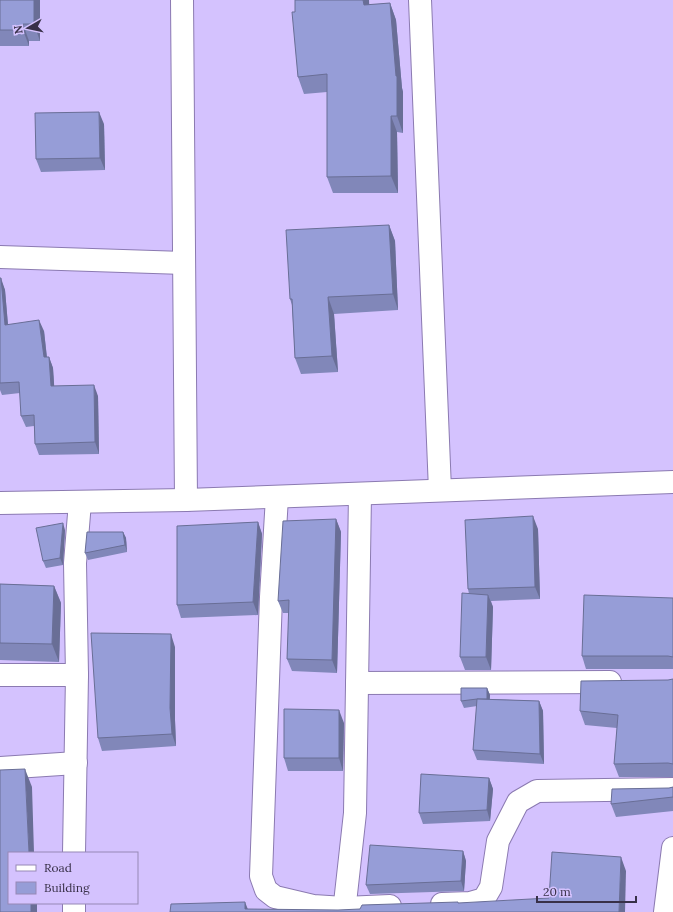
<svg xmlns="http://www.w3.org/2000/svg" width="673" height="912" font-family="Lora,serif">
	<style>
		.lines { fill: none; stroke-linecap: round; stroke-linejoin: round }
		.street-casing { stroke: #8b7ab1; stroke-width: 24 }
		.street { stroke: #fff; stroke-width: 22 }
		.wall { fill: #8187b9 }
		.shaded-wall { fill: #696e96 }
		.building { fill: #969dd7; stroke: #696e96 }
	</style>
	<rect width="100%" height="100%" fill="#d4c2fe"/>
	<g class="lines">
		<defs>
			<g id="street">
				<polyline points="182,0 186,500"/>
				<polyline points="420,0 440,490"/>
				<polyline points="0,257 184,263"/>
				<polyline points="277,497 271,597 261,876 266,890 275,897 313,906 344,908 390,906"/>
				<polyline points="0,503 186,500 673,482"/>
				<polyline points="0,675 77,675"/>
				<polyline points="357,683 610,682"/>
				<polyline points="0,768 76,763"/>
				<polyline points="74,853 77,675 75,563 80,502"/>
				<polyline points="74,903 74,912"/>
				<polyline points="442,904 470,903 484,899 491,887 498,841 518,802 537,791 673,789"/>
				<polyline points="344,912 355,813 360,494"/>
				<polyline points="665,912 673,848"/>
			</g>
		</defs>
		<!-- street casing -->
		<use href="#street" class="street-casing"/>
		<!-- street -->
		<use href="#street" class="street"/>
	</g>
	<!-- wall -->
	<g class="wall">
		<polygon points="0,0 40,0 40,41 29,41 29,46 0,46"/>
		<polygon points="295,0 369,0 369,5 390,3 396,20 402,88 403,92 403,133 397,132 398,193 333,193 327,177 327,92 304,94 298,77"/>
		<polygon points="104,124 105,170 41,172 36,159"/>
		<polygon points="389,225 395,241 398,310 334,314 338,372 301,374 295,358 292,305 290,299"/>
		<polygon points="0,278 5,290 8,325 44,331 47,357 49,357 53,368 54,386 98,396 99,454 39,455 35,444 34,426 26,427 21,416 20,393 2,395 0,390"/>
		<polygon points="336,519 341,532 337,673 292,671 287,659 289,613 283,613 278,601"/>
		<polygon points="258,522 262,534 258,615 181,618 177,605"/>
		<polygon points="538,529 540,599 491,601 493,607 491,670 465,670 460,657 469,594 468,589"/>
		<polygon points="65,530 63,565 46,568 43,561"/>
		<polygon points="123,532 126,538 127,552 88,560 85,553"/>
		<polygon points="0,584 54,586 61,603 59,662 0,660"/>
		<polygon points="673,598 673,669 586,669 582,656"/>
		<polygon points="175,647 175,720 176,746 102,751 98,738"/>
		<polygon points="673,679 673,777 619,777 614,764 617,728 585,725 580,711"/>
		<polygon points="487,688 490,695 490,699 539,701 543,711 544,764 477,760 473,750 477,706 464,708 461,701"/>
		<polygon points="344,723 343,771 288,771 284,758"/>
		<polygon points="489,778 493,789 490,821 423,824 419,813"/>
		<polygon points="673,787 673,811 616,817 611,804"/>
		<polygon points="463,851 466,861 464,891 370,894 366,885"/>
	</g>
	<!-- shaded-wall -->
	<g class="shaded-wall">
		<polygon points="34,0 40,0 40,41 34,24"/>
		<polygon points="363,0 369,0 370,22 364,5"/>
		<polygon points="390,3 396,20 402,88 403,92 403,133 397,116 396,76"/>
		<polygon points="23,24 29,41 29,46 23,30"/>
		<polygon points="99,112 104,124 105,170 100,158"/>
		<polygon points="391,116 397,132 398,193 391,176"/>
		<polygon points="389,225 395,241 398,310 393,294"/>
		<polygon points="1,278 5,290 9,337 5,325"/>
		<polygon points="328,297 334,314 338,372 332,356"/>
		<polygon points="39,320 44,331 48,369 44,357"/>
		<polygon points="49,357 53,368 55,398 51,386"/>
		<polygon points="94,385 98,396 99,454 95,442"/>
		<polygon points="533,516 538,529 540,599 535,587"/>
		<polygon points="336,519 341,532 337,673 332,660"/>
		<polygon points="258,522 262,534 258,615 253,602"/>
		<polygon points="63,523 65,530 63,565 60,558"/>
		<polygon points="123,532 126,538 127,552 125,545"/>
		<polygon points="54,586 61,603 59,662 52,644"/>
		<polygon points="488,595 493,607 491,670 486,657"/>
		<polygon points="171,634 175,647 175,720 176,746 172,734 170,708"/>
		<polygon points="487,688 490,695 489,705 487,699"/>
		<polygon points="539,701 543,711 544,764 540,754"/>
		<polygon points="339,710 344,723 343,771 339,758"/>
		<polygon points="25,769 32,787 34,853 29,853"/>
		<polygon points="489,778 493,789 490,821 487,810"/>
		<polygon points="463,851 466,861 464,891 461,881"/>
		<polygon points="621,857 626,871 625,912 619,912"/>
		<polygon points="245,902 249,912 245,909"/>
		<rect x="31" y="903" width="6" height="9"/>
	</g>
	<!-- building -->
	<g class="building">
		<polygon points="0,0 34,0 34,24 23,24 23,30 0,30"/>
		<polygon points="295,0 363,0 364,5 390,3 396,76 397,76 397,116 391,116 391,176 327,177 327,74 298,77 292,12 295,12"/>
		<polygon points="99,112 100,158 36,159 35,113"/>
		<polygon points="389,225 393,294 328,297 332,356 295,358 292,299 290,299 286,230"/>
		<polygon points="0,278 1,278 5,325 39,320 44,357 49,357 51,386 94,385 95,442 35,444 34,415 21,416 19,382 0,383"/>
		<polygon points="533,516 535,587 468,589 465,520"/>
		<polygon points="336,519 332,660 287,659 289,600 278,601 283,521"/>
		<polygon points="258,522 253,602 177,605 177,526"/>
		<polygon points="63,523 60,558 43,561 36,528"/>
		<polygon points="87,532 123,532 125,545 85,553"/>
		<polygon points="0,584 54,586 52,644 0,643"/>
		<polygon points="462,593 488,595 486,657 460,657"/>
		<polygon points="584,595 673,598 673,657 668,656 582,656"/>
		<polygon points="91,633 171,634 170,708 172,734 98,738"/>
		<polygon points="673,679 673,764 668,763 614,764 618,715 580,711 581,681 668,680"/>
		<polygon points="461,688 487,688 487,699 477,699 461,701"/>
		<polygon points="477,699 539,701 540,754 473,750"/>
		<polygon points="284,709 339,710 339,758 284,758"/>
		<polygon points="25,769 29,853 9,853 9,903 31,903 31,912 0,912 0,770"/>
		<polygon points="421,774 489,778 487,810 419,813"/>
		<polygon points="673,787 673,797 611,804 612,789 669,788"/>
		<polygon points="370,845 463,851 461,881 366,885"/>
		<polygon points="552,852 621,857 619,912 170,912 171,904 245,902 245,909 338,910 360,909 362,905 458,902 458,903 549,898"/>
	</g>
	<!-- legend -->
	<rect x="8" y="852" width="130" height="52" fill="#d4c2fe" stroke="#9688b5"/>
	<rect x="16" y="865" width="20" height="6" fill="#ffffff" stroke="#9688b5"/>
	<text x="44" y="872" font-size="12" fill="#383048">Road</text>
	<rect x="16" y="882" width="20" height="12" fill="#969dd7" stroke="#9688b5"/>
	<text x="44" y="892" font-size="12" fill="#383048">Building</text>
	<!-- north arrow -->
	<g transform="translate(28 28) rotate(261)" stroke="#d4c2fe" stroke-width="3" paint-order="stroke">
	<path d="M0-3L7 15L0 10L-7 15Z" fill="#383048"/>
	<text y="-6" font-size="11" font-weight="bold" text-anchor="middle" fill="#383048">N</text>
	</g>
	<!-- scale -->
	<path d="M537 896v6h99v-6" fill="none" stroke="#383048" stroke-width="2"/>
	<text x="543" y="896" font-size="12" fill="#383048" stroke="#d4c2fe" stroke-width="3" paint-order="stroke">20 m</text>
</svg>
